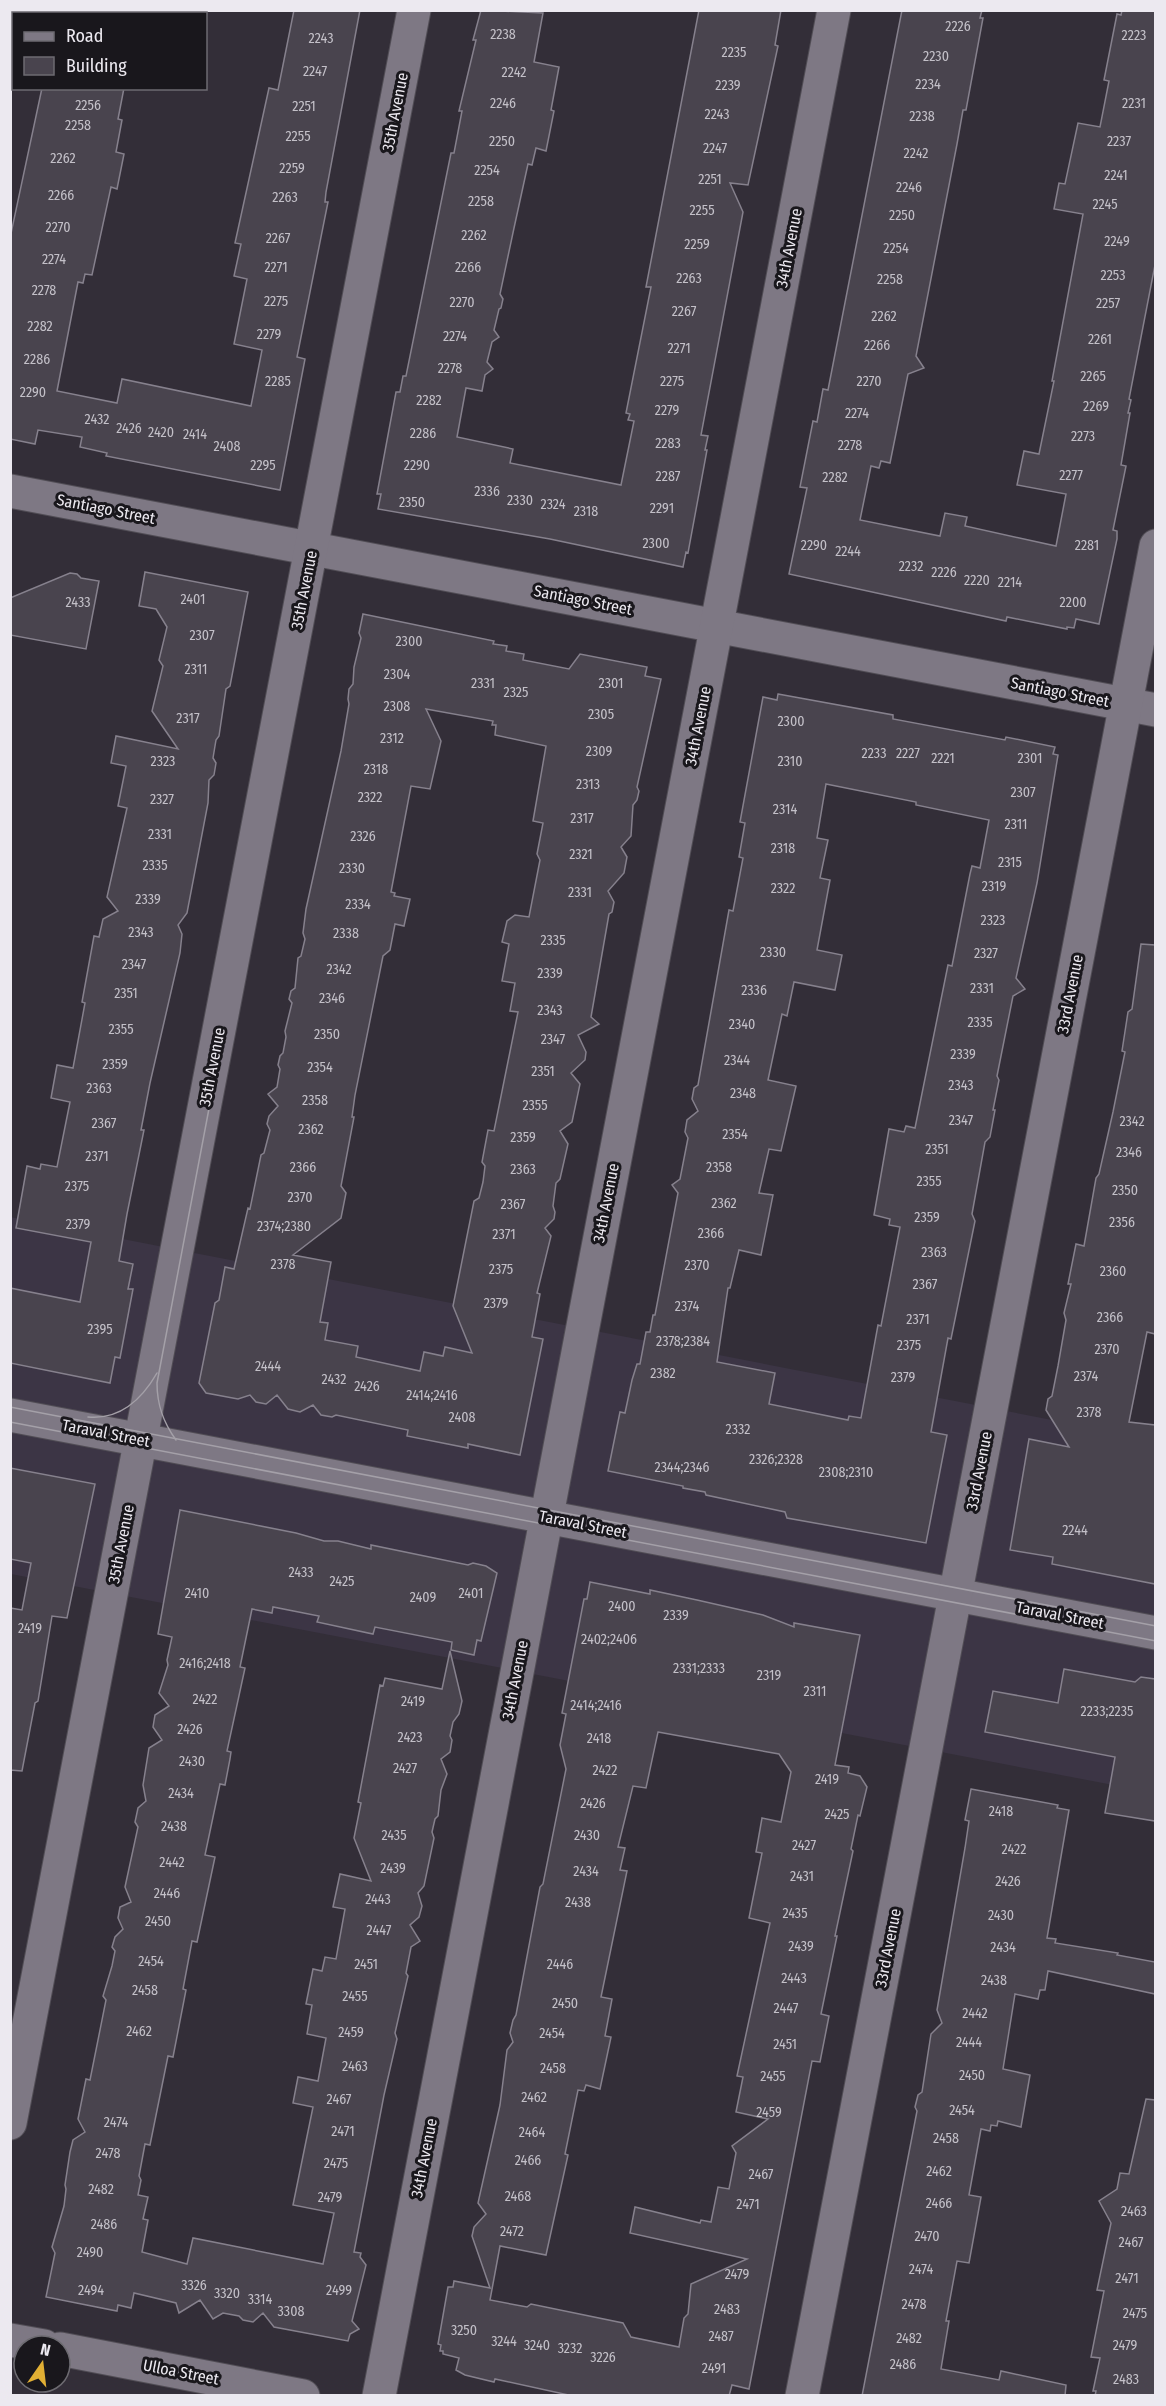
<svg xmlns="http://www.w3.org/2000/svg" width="1166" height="2406" font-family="'Fira Sans Condensed',sans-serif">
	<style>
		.built { fill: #3c3545 }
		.building { fill: #49444e; stroke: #86818d; stroke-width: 1.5; fill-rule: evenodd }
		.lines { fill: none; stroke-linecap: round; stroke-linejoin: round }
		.minor-casing { stroke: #514d55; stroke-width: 35 }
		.minor { stroke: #7e7884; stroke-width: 33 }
		.tram { stroke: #a4a0a8; stroke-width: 1.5 }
		.labels { text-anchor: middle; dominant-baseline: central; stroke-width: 6; stroke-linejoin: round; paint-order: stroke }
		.number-label { font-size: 14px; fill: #c3c0c8 }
		.street-label { font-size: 16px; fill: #ece9f0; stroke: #19171c }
	</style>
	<rect width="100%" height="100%" fill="#332e38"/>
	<!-- built -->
	<polygon class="built" points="10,1217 1155,1440 1155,1793 11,1574"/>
	<!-- building -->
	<g class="building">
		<polygon points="294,10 360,10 326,192 325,202 328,202 297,357 305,359 280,490 106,456 107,453 80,447 82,437 38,430 35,444 10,439 10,238 42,88 124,88 118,119 122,120 116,152 124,154 117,189 111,187 92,275 85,274 83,283 78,282 57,391 117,403 122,379 251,406 262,350 234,344 247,279 234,276 241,244 235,243 269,88 278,90"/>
		<polygon points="481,10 543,13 534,62 559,67 551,110 554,111 546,151 536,148 532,165 528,164 514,228 500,294 503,299 501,308 499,309 494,330 499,337 492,342 487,362 493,369 485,375 482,391 466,388 457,437 513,449 510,463 621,485 634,421 628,420 630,414 626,413 651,287 646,287 699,10 781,10 775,45 778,46 748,185 730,183 743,212 701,435 708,436 705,450 707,450 688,553 686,552 683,567 550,539 378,509 381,494 377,494 396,392 400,392 403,376 406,376 451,153 454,153 462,111 459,111 476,40 473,40"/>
		<polygon points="902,10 982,10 980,18 983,18 966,110 963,110 957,144 916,356 924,368 908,374 890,463 881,461 879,468 871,466 860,520 940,536 945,513 967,517 965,526 1056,546 1066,494 1017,485 1024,451 1039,454 1054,381 1052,381 1083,214 1054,209 1059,183 1065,184 1078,123 1100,127 1109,81 1104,80 1117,14 1121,15 1122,10 1155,10 1155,265 1129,399 1131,400 1128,413 1130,413 1121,465 1126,466 1113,530 1117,531 1117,539 1099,624 1076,619 1074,628 1067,627 1067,629 1007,617 1006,621 789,574 807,488 800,487 813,421 817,422 823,389 828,390"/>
		<polygon points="145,572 248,592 230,686 226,689 219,736 216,740 213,758 216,763 214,775 209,780 208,803 187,913 178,925 182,934 180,953 150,1083 141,1130 144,1130 127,1214 119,1261 133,1264 128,1289 133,1289 120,1358 115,1357 110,1383 10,1363 10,1288 80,1302 91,1242 16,1228 27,1166 40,1169 41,1164 57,1167 70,1102 51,1098 57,1065 73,1068 85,1003 82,1002 94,936 99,937 103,919 118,911 107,897 127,808 118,806 126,766 111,763 116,736 178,749 152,711 163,666 159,660 167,627 156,609 139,606"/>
		<polygon points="70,573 77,574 81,578 99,581 86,649 10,635 10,598"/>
		<path d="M 363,614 L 494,641 L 493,644 L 507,646 L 506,651 L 524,654 L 523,660 L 569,669 L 580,654 L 647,667 L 645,676 L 661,679 L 637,787 L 639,791 L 637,800 L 633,805 L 631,836 L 621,847 L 627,857 L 624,873 L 608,891 L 614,902 L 612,912 L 609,914 L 591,1017 L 599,1024 L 578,1035 L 586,1052 L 585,1060 L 571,1073 L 580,1084 L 572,1122 L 560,1131 L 568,1144 L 560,1179 L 556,1183 L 553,1206 L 555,1212 L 554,1219 L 545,1228 L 551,1236 L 537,1293 L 540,1294 L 532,1337 L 543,1339 L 520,1455 L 468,1444 L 468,1448 L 407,1436 L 408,1430 L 336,1415 L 332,1417 L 321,1415 L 313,1405 L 300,1412 L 288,1409 L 277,1395 L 266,1404 L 256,1402 L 250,1395 L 238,1399 L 206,1393 L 199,1383 L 215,1303 L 219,1300 L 225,1267 L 234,1269 L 248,1208 L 250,1209 L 261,1155 L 264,1153 L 270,1130 L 267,1124 L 269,1116 L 278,1106 L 268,1094 L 277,1087 L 280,1069 L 278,1065 L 280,1056 L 283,1053 L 286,1037 L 285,1031 L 292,1003 L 289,999 L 291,991 L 295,988 L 298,958 L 301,956 L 305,939 L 303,933 L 306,909 L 341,751 L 349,704 L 348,699 L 349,689 L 353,684 L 354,667 L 361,638 L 359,633 ZM 426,709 L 493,721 L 492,725 L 496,725 L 495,735 L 546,746 L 533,821 L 543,823 L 537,854 L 540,860 L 529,917 L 515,915 L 507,921 L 502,942 L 509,944 L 502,981 L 515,983 L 510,1011 L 518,1012 L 494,1131 L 488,1130 L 482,1162 L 485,1166 L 483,1182 L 479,1198 L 474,1201 L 453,1306 L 472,1353 L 445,1347 L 443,1356 L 424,1352 L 420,1371 L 356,1357 L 358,1346 L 325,1340 L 328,1323 L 320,1322 L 331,1262 L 293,1255 L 341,1218 L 346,1193 L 341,1186 L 354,1117 L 352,1117 L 355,1095 L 383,956 L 390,950 L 395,924 L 404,926 L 410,899 L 394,896 L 395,893 L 391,892 L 411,786 L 430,789 L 441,741 Z"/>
		<path d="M 778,694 L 893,715 L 893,719 L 1005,740 L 1006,737 L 1055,747 L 1053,754 L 1058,755 L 1037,883 L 1016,978 L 1025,989 L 1013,996 L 997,1076 L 999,1080 L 993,1110 L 995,1110 L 990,1137 L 985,1142 L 972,1214 L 975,1221 L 951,1339 L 948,1338 L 931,1432 L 947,1435 L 926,1543 L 787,1518 L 785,1512 L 706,1495 L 705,1492 L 683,1488 L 683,1486 L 608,1471 L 620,1412 L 625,1413 L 632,1380 L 637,1364 L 640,1364 L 646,1332 L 650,1332 L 653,1315 L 655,1315 L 678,1193 L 672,1185 L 680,1179 L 688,1138 L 685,1132 L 687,1120 L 698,1111 L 692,1099 L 694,1088 L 698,1085 L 729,910 L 733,911 L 743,858 L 739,857 L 745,823 L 740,822 L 763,697 L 777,700 ZM 826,784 L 916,802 L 916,805 L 989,820 L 980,868 L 972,866 L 970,874 L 952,966 L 948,965 L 915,1128 L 906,1126 L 904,1132 L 889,1129 L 874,1215 L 890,1219 L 889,1225 L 900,1227 L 881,1326 L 878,1325 L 861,1418 L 849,1416 L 848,1420 L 769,1404 L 775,1373 L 717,1362 L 728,1288 L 730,1288 L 739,1250 L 761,1255 L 773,1195 L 759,1193 L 769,1149 L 781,1151 L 796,1086 L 768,1080 L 782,1014 L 787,1016 L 794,982 L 835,990 L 842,955 L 817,950 L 830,880 L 820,878 L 828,840 L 817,838 Z"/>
		<polygon points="1141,944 1155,945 1155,1334 1147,1332 1129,1422 1155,1425 1155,1584 1052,1564 1053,1557 1010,1550 1029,1439 1069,1447 1046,1410 1048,1399 1052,1396 1058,1366 1066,1320 1064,1313 1071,1284 1068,1284 1076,1244 1084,1246 1096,1178 1099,1174 1113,1112 1125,1052 1122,1051 1128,1012 1132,1009"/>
		<polygon points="10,1468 95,1484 67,1618 52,1616 38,1701 35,1703 22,1771 10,1770 10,1608 22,1610 31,1563 10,1559"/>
		<polygon points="180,1510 296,1533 324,1541 338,1541 371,1549 371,1545 468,1565 473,1563 486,1566 497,1573 481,1641 477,1640 474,1655 451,1650 452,1642 375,1627 373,1634 317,1622 319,1616 273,1607 272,1613 252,1609 240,1667 245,1668 227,1751 231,1752 230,1759 225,1785 220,1784 205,1855 215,1857 197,1942 192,1941 183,1989 186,1990 173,2057 168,2056 150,2145 145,2144 139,2176 141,2180 138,2195 148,2197 143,2219 148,2220 142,2252 187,2264 193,2238 323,2264 334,2213 293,2205 313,2107 293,2103 298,2077 318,2081 326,2038 307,2034 312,2005 306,2004 313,1969 322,1971 325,1957 336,1959 345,1909 333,1907 340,1874 371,1881 354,1838 361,1803 358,1802 380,1685 383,1686 385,1678 442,1689 450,1651 462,1701 459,1714 453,1722 450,1736 452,1740 450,1752 441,1759 447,1774 441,1790 438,1816 435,1819 432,1832 434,1838 424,1886 418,1893 422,1906 419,1917 410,1925 420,1941 411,1947 406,1973 408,1976 395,2033 397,2039 384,2095 354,2252 361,2253 360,2257 366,2265 352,2321 359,2329 350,2334 348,2341 274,2327 263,2313 253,2322 243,2320 239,2316 223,2313 213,2319 200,2300 179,2313 176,2303 134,2293 131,2308 118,2305 117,2311 46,2297 55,2253 52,2247 64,2206 66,2189 65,2185 70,2152 73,2140 85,2132 78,2119 86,2079 90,2080 106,2000 103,1996 112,1966 115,1951 112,1947 115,1937 123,1929 118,1918 120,1907 131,1902 125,1887 138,1827 135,1822 138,1808 146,1801 143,1785 149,1748 162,1740 153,1727 155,1715 169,1706 159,1693 168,1665 167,1660 172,1637 158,1634"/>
		<path d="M 590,1582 L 650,1594 L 650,1590 L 697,1600 L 763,1615 L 794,1627 L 794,1623 L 860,1635 L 835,1765 L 849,1767 L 848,1773 L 860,1776 L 867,1787 L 860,1816 L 858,1815 L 851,1849 L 853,1851 L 835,1936 L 837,1936 L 821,2014 L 829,2016 L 820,2062 L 812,2061 L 749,2389 L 732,2385 L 729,2396 L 573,2396 L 495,2379 L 494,2382 L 465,2375 L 456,2370 L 459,2358 L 443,2354 L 443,2351 L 440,2351 L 441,2345 L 438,2344 L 448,2287 L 453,2287 L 454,2281 L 490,2288 L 472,2236 L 474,2227 L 486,2214 L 478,2203 L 500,2105 L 507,2050 L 513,2042 L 510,2033 L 513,2020 L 516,2015 L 540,1887 L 543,1884 L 566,1769 L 560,1745 L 566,1714 L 562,1713 L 584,1599 L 587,1599 ZM 658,1732 L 779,1754 L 791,1772 L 781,1822 L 762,1818 L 756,1852 L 762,1853 L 749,1918 L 770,1923 L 737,2076 L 743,2077 L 736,2112 L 768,2119 L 732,2146 L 736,2153 L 729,2189 L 718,2187 L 711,2222 L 701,2220 L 700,2223 L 635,2207 L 630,2233 L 747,2259 L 691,2284 L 688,2314 L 684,2318 L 679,2347 L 631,2337 L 623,2323 L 531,2304 L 527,2307 L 490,2300 L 500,2246 L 546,2255 L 568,2155 L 565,2154 L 578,2090 L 584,2091 L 586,2085 L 600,2089 L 611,2037 L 605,2036 L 612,1999 L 601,1997 L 627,1871 L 620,1870 L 625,1848 L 618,1847 L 633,1786 L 646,1788 Z"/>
		<polygon points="1064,1669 1135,1682 1141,1677 1155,1679 1155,1821 1105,1813 1115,1757 985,1732 993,1691 1058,1703"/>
		<polygon points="971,1789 1058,1805 1057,1808 1069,1810 1047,1938 1056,1939 1055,1943 1118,1953 1117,1955 1155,1962 1155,1994 1048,1971 1045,1990 1040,1990 1038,1999 1015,1994 1003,2069 1030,2075 1021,2127 998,2121 997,2126 991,2125 990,2131 981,2129 969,2195 981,2197 969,2263 957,2261 946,2321 949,2321 941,2369 999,2380 1001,2371 1066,2385 1065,2396 862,2396 917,2111 915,2107 918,2095 922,2092 931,2034 942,2023 937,2010 965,1848 969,1821 965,1820"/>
		<polygon points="1146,2099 1155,2100 1155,2396 1095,2396 1096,2391 1093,2391 1100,2358 1091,2357 1104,2291 1097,2290 1111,2223 1099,2201 1117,2189 1120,2173 1129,2174"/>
	</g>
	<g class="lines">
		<defs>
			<g id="minor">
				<polyline points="10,491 1156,710"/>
				<polyline points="10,1415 1156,1633"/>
				<polyline points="10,2123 414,10"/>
				<polyline points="10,2340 44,2346"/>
				<polyline points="60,2349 303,2396"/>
				<polyline points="379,2396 834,10"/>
				<polyline points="802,2396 1156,546"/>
			</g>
		</defs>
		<!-- minor casing -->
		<use href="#minor" class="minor-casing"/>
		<!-- minor -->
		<use href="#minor" class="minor"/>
		<!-- tram -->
		<g class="tram">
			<polyline points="10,1407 1156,1626"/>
			<path d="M 88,1417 C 120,1420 142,1399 157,1373"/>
			<polyline points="10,1422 1156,1641"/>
			<path d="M 176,1440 C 163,1422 157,1405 157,1383 L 211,1098"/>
		</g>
	</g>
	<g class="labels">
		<!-- number labels -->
		<g class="number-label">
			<text x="958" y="26">2226</text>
			<text x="503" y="34">2238</text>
			<text x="1134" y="35">2223</text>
			<text x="321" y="38">2243</text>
			<text x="734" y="52">2235</text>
			<text x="936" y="56">2230</text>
			<text x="315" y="71">2247</text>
			<text x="514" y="72">2242</text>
			<text x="928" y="84">2234</text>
			<text x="728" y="85">2239</text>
			<text x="503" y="103">2246</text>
			<text x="1134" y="103">2231</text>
			<text x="88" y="105">2256</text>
			<text x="304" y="106">2251</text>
			<text x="717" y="114">2243</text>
			<text x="922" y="116">2238</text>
			<text x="78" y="125">2258</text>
			<text x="298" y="136">2255</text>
			<text x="502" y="141">2250</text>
			<text x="1119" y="141">2237</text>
			<text x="715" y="148">2247</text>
			<text x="916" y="153">2242</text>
			<text x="63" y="158">2262</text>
			<text x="292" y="168">2259</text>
			<text x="487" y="170">2254</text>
			<text x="1116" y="175">2241</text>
			<text x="710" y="179">2251</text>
			<text x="909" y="187">2246</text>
			<text x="61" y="195">2266</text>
			<text x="285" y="197">2263</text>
			<text x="481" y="201">2258</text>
			<text x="1105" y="204">2245</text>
			<text x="702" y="210">2255</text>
			<text x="902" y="215">2250</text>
			<text x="58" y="227">2270</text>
			<text x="474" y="235">2262</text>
			<text x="278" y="238">2267</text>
			<text x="1117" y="241">2249</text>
			<text x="697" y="244">2259</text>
			<text x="896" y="248">2254</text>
			<text x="54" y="259">2274</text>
			<text x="276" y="267">2271</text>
			<text x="468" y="267">2266</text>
			<text x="1113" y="275">2253</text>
			<text x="689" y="278">2263</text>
			<text x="890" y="279">2258</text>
			<text x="44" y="290">2278</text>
			<text x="276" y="301">2275</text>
			<text x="462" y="302">2270</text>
			<text x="1108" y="303">2257</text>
			<text x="684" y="311">2267</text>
			<text x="884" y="316">2262</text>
			<text x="40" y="326">2282</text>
			<text x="269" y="334">2279</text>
			<text x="455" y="336">2274</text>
			<text x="1100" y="339">2261</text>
			<text x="877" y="345">2266</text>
			<text x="679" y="348">2271</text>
			<text x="37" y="359">2286</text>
			<text x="450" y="368">2278</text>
			<text x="1093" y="376">2265</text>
			<text x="278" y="381">2285</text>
			<text x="672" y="381">2275</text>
			<text x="869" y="381">2270</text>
			<text x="33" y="392">2290</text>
			<text x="429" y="400">2282</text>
			<text x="1096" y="406">2269</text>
			<text x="667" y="410">2279</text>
			<text x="857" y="413">2274</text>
			<text x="97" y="419">2432</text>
			<text x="129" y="428">2426</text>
			<text x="161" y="432">2420</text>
			<text x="423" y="433">2286</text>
			<text x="195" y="434">2414</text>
			<text x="1083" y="436">2273</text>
			<text x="668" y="443">2283</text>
			<text x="850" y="445">2278</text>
			<text x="227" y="446">2408</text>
			<text x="263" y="465">2295</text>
			<text x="417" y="465">2290</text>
			<text x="1071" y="475">2277</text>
			<text x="668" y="476">2287</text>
			<text x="835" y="477">2282</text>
			<text x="487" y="491">2336</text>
			<text x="520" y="500">2330</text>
			<text x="412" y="502">2350</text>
			<text x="553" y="504">2324</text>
			<text x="662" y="508">2291</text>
			<text x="586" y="511">2318</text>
			<text x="656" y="543">2300</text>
			<text x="814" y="545">2290</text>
			<text x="1087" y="545">2281</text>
			<text x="848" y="551">2244</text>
			<text x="911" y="566">2232</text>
			<text x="944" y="572">2226</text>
			<text x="977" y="580">2220</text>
			<text x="1010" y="582">2214</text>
			<text x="193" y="599">2401</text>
			<text x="78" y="602">2433</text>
			<text x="1073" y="602">2200</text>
			<text x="202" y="635">2307</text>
			<text x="409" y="641">2300</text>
			<text x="196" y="669">2311</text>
			<text x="397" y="674">2304</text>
			<text x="483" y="683">2331</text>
			<text x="611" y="683">2301</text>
			<text x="516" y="692">2325</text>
			<text x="397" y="706">2308</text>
			<text x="601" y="714">2305</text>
			<text x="188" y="718">2317</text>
			<text x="791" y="721">2300</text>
			<text x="392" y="738">2312</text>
			<text x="599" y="751">2309</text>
			<text x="874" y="753">2233</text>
			<text x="908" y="753">2227</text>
			<text x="943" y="758">2221</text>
			<text x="1030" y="758">2301</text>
			<text x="163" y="761">2323</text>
			<text x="790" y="761">2310</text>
			<text x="376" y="769">2318</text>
			<text x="588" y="784">2313</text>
			<text x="1023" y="792">2307</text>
			<text x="370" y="797">2322</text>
			<text x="162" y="799">2327</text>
			<text x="785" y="809">2314</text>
			<text x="582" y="818">2317</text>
			<text x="1016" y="824">2311</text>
			<text x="160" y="834">2331</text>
			<text x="363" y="836">2326</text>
			<text x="783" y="848">2318</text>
			<text x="581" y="854">2321</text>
			<text x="1010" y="862">2315</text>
			<text x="155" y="865">2335</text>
			<text x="352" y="868">2330</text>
			<text x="994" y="886">2319</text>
			<text x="783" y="888">2322</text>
			<text x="580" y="892">2331</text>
			<text x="148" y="899">2339</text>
			<text x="358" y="904">2334</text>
			<text x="993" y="920">2323</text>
			<text x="141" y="932">2343</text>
			<text x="346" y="933">2338</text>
			<text x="553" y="940">2335</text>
			<text x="773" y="952">2330</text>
			<text x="986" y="953">2327</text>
			<text x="134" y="964">2347</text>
			<text x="339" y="969">2342</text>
			<text x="550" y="973">2339</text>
			<text x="982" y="988">2331</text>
			<text x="754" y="990">2336</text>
			<text x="126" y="993">2351</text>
			<text x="332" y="998">2346</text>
			<text x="550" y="1010">2343</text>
			<text x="980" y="1022">2335</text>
			<text x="742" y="1024">2340</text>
			<text x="121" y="1029">2355</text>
			<text x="327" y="1034">2350</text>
			<text x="553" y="1039">2347</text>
			<text x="963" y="1054">2339</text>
			<text x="737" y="1060">2344</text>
			<text x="115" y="1064">2359</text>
			<text x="320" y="1067">2354</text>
			<text x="543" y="1071">2351</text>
			<text x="961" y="1085">2343</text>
			<text x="99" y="1088">2363</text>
			<text x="743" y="1093">2348</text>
			<text x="315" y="1100">2358</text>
			<text x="535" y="1105">2355</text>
			<text x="961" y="1120">2347</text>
			<text x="1132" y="1121">2342</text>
			<text x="104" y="1123">2367</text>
			<text x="311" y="1129">2362</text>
			<text x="735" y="1134">2354</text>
			<text x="523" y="1137">2359</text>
			<text x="937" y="1149">2351</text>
			<text x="1129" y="1152">2346</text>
			<text x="97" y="1156">2371</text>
			<text x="303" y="1167">2366</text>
			<text x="719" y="1167">2358</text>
			<text x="523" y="1169">2363</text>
			<text x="929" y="1181">2355</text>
			<text x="77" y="1186">2375</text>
			<text x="1125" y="1190">2350</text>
			<text x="300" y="1197">2370</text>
			<text x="724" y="1203">2362</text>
			<text x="513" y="1204">2367</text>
			<text x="927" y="1217">2359</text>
			<text x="1122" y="1222">2356</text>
			<text x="78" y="1224">2379</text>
			<text x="284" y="1226">2374;2380</text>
			<text x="711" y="1233">2366</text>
			<text x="504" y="1234">2371</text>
			<text x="934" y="1252">2363</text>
			<text x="283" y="1264">2378</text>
			<text x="697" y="1265">2370</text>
			<text x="501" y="1269">2375</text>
			<text x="1113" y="1271">2360</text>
			<text x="925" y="1284">2367</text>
			<text x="496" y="1303">2379</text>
			<text x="687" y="1306">2374</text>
			<text x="1110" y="1317">2366</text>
			<text x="918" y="1319">2371</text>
			<text x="100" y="1329">2395</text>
			<text x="683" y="1341">2378;2384</text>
			<text x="909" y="1345">2375</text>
			<text x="1107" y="1349">2370</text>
			<text x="268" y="1366">2444</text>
			<text x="663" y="1373">2382</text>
			<text x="1086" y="1376">2374</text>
			<text x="903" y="1377">2379</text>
			<text x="334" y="1379">2432</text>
			<text x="367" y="1386">2426</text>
			<text x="432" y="1395">2414;2416</text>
			<text x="1089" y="1412">2378</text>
			<text x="462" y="1417">2408</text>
			<text x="738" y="1429">2332</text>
			<text x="776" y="1459">2326;2328</text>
			<text x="682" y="1467">2344;2346</text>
			<text x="846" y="1472">2308;2310</text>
			<text x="1075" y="1530">2244</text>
			<text x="301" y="1572">2433</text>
			<text x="342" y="1581">2425</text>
			<text x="197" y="1593">2410</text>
			<text x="471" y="1593">2401</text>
			<text x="423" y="1597">2409</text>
			<text x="622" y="1606">2400</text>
			<text x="676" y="1615">2339</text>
			<text x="30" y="1628">2419</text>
			<text x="609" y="1639">2402;2406</text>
			<text x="205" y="1663">2416;2418</text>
			<text x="699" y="1668">2331;2333</text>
			<text x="769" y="1675">2319</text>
			<text x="815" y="1691">2311</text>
			<text x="205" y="1699">2422</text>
			<text x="413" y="1701">2419</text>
			<text x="596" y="1705">2414;2416</text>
			<text x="1107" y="1711">2233;2235</text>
			<text x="190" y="1729">2426</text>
			<text x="410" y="1737">2423</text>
			<text x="599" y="1738">2418</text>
			<text x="192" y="1761">2430</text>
			<text x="405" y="1768">2427</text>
			<text x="605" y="1770">2422</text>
			<text x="827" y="1779">2419</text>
			<text x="181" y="1793">2434</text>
			<text x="593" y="1803">2426</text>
			<text x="1001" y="1811">2418</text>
			<text x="837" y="1814">2425</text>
			<text x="174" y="1826">2438</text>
			<text x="394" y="1835">2435</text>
			<text x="587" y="1835">2430</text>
			<text x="804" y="1845">2427</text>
			<text x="1014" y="1849">2422</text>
			<text x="172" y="1862">2442</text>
			<text x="393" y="1868">2439</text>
			<text x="586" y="1871">2434</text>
			<text x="802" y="1876">2431</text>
			<text x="1008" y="1881">2426</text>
			<text x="167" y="1893">2446</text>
			<text x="378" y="1899">2443</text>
			<text x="578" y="1902">2438</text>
			<text x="795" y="1913">2435</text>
			<text x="1001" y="1915">2430</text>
			<text x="158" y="1921">2450</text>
			<text x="379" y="1930">2447</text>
			<text x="801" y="1946">2439</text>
			<text x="1003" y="1947">2434</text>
			<text x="151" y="1961">2454</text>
			<text x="366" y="1964">2451</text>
			<text x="560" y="1964">2446</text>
			<text x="794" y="1978">2443</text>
			<text x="994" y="1980">2438</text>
			<text x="145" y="1990">2458</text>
			<text x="355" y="1996">2455</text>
			<text x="565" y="2003">2450</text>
			<text x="786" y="2008">2447</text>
			<text x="975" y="2013">2442</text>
			<text x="139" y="2031">2462</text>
			<text x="351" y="2032">2459</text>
			<text x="552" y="2033">2454</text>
			<text x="969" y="2042">2444</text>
			<text x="785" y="2044">2451</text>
			<text x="355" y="2066">2463</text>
			<text x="553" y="2068">2458</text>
			<text x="972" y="2075">2450</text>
			<text x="773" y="2076">2455</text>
			<text x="534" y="2097">2462</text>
			<text x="339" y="2099">2467</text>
			<text x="962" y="2110">2454</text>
			<text x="769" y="2112">2459</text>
			<text x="116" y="2122">2474</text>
			<text x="343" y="2131">2471</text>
			<text x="532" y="2132">2464</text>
			<text x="946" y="2138">2458</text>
			<text x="108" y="2153">2478</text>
			<text x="528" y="2160">2466</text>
			<text x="336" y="2163">2475</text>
			<text x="939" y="2171">2462</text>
			<text x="761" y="2174">2467</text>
			<text x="101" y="2189">2482</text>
			<text x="518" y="2196">2468</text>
			<text x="330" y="2197">2479</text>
			<text x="939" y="2203">2466</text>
			<text x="748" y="2204">2471</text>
			<text x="1134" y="2211">2463</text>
			<text x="104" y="2224">2486</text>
			<text x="512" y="2231">2472</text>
			<text x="927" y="2236">2470</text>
			<text x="1131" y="2242">2467</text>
			<text x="90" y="2252">2490</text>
			<text x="921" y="2269">2474</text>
			<text x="737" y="2274">2479</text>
			<text x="1127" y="2278">2471</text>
			<text x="194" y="2285">3326</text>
			<text x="91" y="2290">2494</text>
			<text x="339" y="2290">2499</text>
			<text x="227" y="2293">3320</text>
			<text x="260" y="2299">3314</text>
			<text x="914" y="2304">2478</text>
			<text x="727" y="2309">2483</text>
			<text x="291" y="2311">3308</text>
			<text x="1135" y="2313">2475</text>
			<text x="464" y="2330">3250</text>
			<text x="721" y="2336">2487</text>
			<text x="909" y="2338">2482</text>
			<text x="504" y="2341">3244</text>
			<text x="537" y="2345">3240</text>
			<text x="1125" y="2345">2479</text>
			<text x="570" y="2348">3232</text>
			<text x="603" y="2357">3226</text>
			<text x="903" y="2364">2486</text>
			<text x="714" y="2368">2491</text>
			<text x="1126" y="2379">2483</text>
		</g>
		<!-- street labels -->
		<g class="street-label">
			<text transform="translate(395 112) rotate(-79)">35th Avenue</text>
			<text transform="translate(789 248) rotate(-79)">34th Avenue</text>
			<text transform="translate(106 509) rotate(11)">Santiago Street</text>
			<text transform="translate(304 590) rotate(-79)">35th Avenue</text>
			<text transform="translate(583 600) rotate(11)">Santiago Street</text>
			<text transform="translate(1060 692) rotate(11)">Santiago Street</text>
			<text transform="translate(698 726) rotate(-79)">34th Avenue</text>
			<text transform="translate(1070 994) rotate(-79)">33rd Avenue</text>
			<text transform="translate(212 1067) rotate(-79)">35th Avenue</text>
			<text transform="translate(606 1203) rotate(-79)">34th Avenue</text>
			<text transform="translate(106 1433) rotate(11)">Taraval Street</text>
			<text transform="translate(979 1471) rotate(-79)">33rd Avenue</text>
			<text transform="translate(583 1524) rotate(11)">Taraval Street</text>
			<text transform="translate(121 1544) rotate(-79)">35th Avenue</text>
			<text transform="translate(1060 1615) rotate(11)">Taraval Street</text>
			<text transform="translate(515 1680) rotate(-79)">34th Avenue</text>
			<text transform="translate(888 1948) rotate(-79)">33rd Avenue</text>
			<text transform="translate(424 2158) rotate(-79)">34th Avenue</text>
			<text transform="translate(181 2372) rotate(11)">Ulloa Street</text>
		</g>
	</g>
	<!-- border -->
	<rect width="1166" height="2406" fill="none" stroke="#ece9f0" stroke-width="24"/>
	<!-- legend -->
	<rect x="12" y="12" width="195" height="78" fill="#19171c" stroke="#6d6b71" stroke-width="1.5"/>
	<rect x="24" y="32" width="30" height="9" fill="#7e7884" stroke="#6d6b71" stroke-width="1.5"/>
	<text x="66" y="42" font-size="18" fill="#ece9f0">Road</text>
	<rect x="24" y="57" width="30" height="18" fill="#49444e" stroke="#6d6b71" stroke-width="1.5"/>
	<text x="66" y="72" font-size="18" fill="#ece9f0">Building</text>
	<!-- north arrow -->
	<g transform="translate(42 2364) rotate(14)"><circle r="28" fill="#19171c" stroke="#6d6b71" stroke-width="1.5"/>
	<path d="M0-4.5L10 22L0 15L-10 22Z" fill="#e1af34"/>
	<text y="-9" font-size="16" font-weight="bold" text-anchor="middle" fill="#ece9f0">N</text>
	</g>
</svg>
